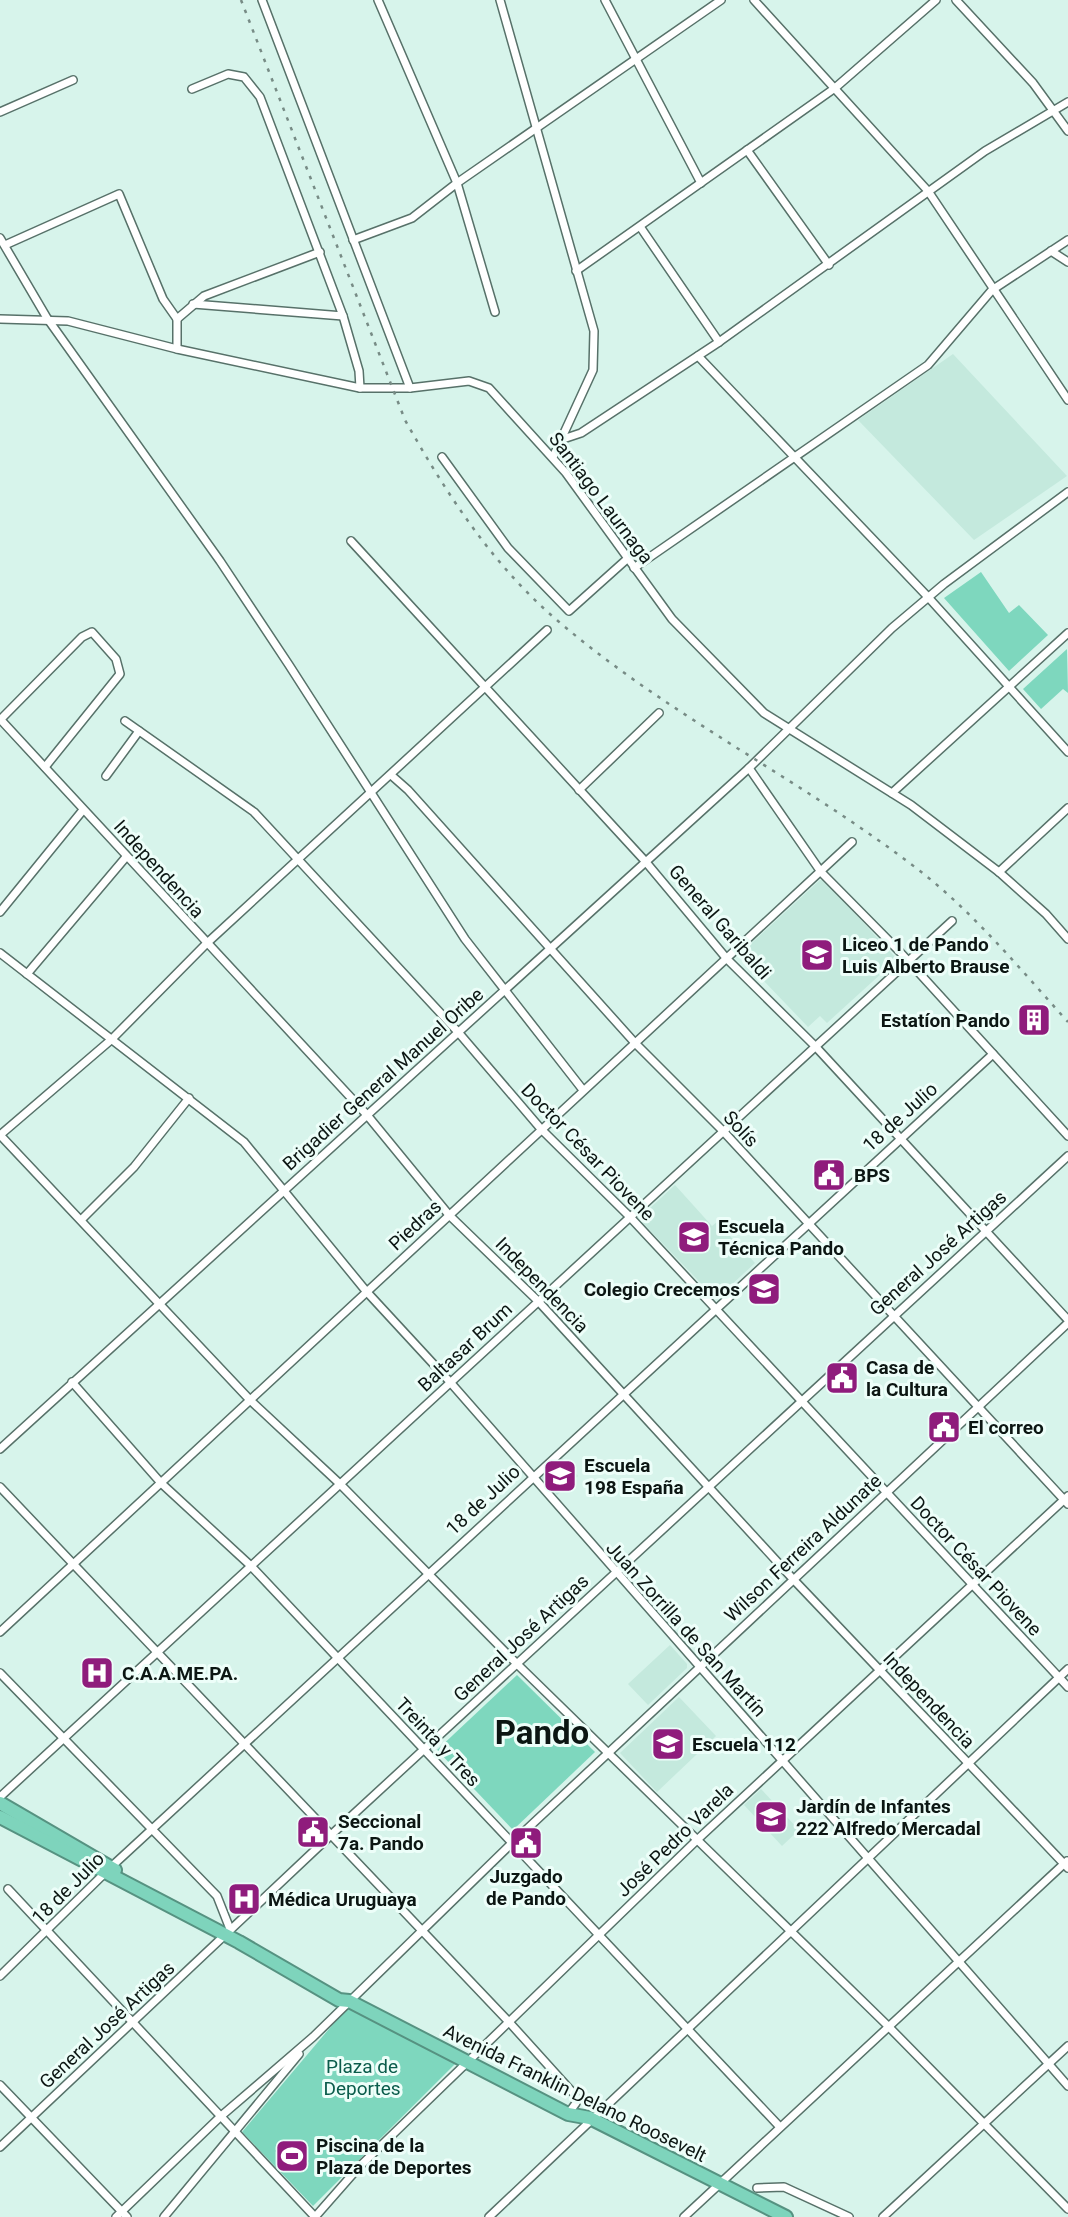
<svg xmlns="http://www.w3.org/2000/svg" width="1068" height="2217" font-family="Roboto,sans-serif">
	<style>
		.built { fill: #c4e9dd }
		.green { fill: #7ed7be }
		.water { fill: #56b69d }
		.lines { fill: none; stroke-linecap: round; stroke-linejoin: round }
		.street-casing { stroke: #577169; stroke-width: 10 }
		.highway-casing { stroke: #569281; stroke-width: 16 }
		.street { stroke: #fff; stroke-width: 7 }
		.highway { stroke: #7ed4bc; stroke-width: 12 }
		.rail { stroke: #778b85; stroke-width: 2.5; stroke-dasharray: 3.5 7; stroke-linecap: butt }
		.labels { text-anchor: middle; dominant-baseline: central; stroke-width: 6; stroke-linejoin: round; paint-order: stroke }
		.street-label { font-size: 19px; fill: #0c1613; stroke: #edfef9 }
		.poi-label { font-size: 19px; font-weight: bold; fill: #0c1613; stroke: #edfef9; text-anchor: start }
		.park-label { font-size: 19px; fill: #0a5c4b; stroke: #edfef9 }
		.town-label { font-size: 33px; font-weight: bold; fill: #0c1613; stroke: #edfef9 }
	</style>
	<rect width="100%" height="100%" fill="#d7f4eb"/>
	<!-- built -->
	<g class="built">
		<polygon points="953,354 1067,476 974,540 858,420"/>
		<polygon points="820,880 824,880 895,957 894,962 827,1023 820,1016 808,1027 742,958 742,952"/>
		<polygon points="675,1185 712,1226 717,1222 755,1263 716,1299 642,1222 651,1214 648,1210"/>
		<polygon points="562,1458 578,1476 557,1495 541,1477"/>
		<polygon points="670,1645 687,1664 687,1668 648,1705 628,1684"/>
		<polygon points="679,1697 716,1736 657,1792 620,1753"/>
		<polygon points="761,1789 799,1830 782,1846 744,1805"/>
	</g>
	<!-- green -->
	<g class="green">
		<polygon points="981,572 1009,613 1019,605 1048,635 1009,671 944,598"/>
		<polygon points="1067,649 1068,693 1063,689 1041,709 1023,689"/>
		<polygon points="517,1675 595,1752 513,1830 437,1750"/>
		<polygon points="350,2004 457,2062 313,2206 242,2132"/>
	</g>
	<!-- water -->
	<polygon class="water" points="285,2140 309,2161 299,2172 275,2151"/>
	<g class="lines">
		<defs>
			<g id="street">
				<polyline points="262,0 410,388"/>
				<polyline points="378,0 457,183 495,312"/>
				<polyline points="500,0 594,331 593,370 553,457"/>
				<polyline points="605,0 701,183"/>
				<polyline points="754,0 928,191 1068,400"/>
				<polyline points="956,0 1033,83 1068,131"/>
				<polyline points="192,89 228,74 244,77 260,97 343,316 359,371 360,388"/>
				<polyline points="0,112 73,80"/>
				<polyline points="747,150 829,265"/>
				<polyline points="641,228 719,342"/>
				<polyline points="0,238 47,318 220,561 289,665 465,939 583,1090"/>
				<polyline points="353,240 412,218 457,183 721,0"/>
				<polyline points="5,245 119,194 163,299 177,319 204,296 320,252"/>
				<polyline points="1051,251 1068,262"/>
				<polyline points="576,271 835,88 936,0"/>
				<polyline points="193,304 343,316"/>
				<polyline points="0,319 68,321 177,349 360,388 410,388 469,381 489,388 566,473 672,619 764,713 911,805 999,872 1046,914 1068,939"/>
				<polyline points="177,349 177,319"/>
				<polyline points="698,356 928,597 1068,752"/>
				<polyline points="563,439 581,433 719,342 985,151 1068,102"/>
				<polyline points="442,457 508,548 569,611 627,559"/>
				<polyline points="351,541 645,861 727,959 815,1046 1068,1320"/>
				<polyline points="634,568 928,365 992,290 1068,240"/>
				<polyline points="0,719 367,1115 449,1215 538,1301 793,1579 1068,1868"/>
				<polyline points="1,719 82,637 92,632 116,659 120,674 45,767"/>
				<polyline points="125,721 254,812 458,1032 541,1129 630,1217 1068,1687"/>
				<polyline points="749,768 821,872 900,952 1068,1136"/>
				<polyline points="391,775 408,790 635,1043 723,1131 1068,1504"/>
				<polyline points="106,776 139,731"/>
				<polyline points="579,790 659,713"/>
				<polyline points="892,793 1068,633"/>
				<polyline points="999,872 1068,808"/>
				<polyline points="0,912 83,810"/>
				<polyline points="0,953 244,1142 366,1291 450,1382 1068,2086"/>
				<polyline points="27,974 126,857"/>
				<polyline points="0,1135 250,1400 340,1484 517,1664 888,2026 1068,2209"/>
				<polyline points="0,1135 112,1039 206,944 547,630"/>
				<polyline points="81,1220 134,1167 189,1098"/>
				<polyline points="72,1382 161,1483 251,1566 779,2126"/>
				<polyline points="0,1449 749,768 892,628 944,584 1068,492"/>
				<polyline points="0,1487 509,2022 575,2095 576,2103 568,2114"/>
				<polyline points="0,1632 852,842"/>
				<polyline points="0,1673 217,1896 230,1929"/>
				<polyline points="0,1797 952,921"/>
				<polyline points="8,1889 315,2217"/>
				<polyline points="0,1976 111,1867 993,1054"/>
				<polyline points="0,2085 127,2217"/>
				<polyline points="0,2147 331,1835 1068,1156"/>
				<polyline points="757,2188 784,2187 849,2217"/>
				<polyline points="116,2217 220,2117 313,2037 512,1843 1068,1323"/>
				<polyline points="164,2217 299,2054"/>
				<polyline points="315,2217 359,2167 698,1839 1068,1496"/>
				<polyline points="489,2217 1068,1669"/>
				<polyline points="684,2217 1067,1861"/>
				<polyline points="883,2217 1068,2046"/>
			</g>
			<g id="highway">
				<polyline points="0,1803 115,1870"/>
				<polyline points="0,1817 239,1942 339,2000 349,2001 568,2114 590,2118 786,2217"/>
			</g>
		</defs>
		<!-- street casing -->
		<use href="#street" class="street-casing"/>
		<!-- highway casing -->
		<use href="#highway" class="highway-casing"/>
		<!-- street -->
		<use href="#street" class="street"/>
		<!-- highway -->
		<use href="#highway" class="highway"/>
		<!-- rail -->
		<path class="rail" d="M 241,0 L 405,420 C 446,493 493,566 558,621 C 670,717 804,781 920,871 C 975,914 1021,970 1068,1022"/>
	</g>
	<!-- icons -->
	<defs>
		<symbol id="school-square" viewBox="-11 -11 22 22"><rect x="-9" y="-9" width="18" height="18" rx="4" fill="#8f1c7c" stroke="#edfef9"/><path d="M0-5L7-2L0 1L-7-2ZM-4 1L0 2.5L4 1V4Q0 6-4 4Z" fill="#fff"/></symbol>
		<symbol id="building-square" viewBox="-11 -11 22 22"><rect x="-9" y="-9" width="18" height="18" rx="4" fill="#8f1c7c" stroke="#edfef9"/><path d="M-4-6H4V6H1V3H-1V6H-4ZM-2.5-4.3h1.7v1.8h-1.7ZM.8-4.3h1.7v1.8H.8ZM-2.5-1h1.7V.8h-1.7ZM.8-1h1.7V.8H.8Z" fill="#fff"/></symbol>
		<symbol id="civic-square" viewBox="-11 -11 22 22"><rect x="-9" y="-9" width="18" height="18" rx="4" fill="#8f1c7c" stroke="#edfef9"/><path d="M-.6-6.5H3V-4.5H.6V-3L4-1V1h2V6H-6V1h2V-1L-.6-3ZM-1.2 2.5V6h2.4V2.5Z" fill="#fff"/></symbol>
		<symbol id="hospital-square" viewBox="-11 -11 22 22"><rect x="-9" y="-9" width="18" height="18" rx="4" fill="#8f1c7c" stroke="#edfef9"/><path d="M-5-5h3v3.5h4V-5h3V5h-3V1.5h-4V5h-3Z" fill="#fff"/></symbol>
		<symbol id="stadium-square" viewBox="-11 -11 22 22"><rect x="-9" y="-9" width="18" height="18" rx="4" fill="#8f1c7c" stroke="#edfef9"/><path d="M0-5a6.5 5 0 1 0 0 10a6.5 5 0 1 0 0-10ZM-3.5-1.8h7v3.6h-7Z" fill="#fff"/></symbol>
	</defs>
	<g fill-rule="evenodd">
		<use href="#school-square" x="798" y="936" width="38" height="38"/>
		<use href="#building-square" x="1015" y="1001" width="38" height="38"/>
		<use href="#civic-square" x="810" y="1156" width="38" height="38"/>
		<use href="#school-square" x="675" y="1218" width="38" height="38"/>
		<use href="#school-square" x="745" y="1270" width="38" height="38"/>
		<use href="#civic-square" x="823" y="1359" width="38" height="38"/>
		<use href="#civic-square" x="925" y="1408" width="38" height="38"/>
		<use href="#school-square" x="541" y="1457" width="38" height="38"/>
		<use href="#hospital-square" x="78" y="1654" width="38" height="38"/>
		<use href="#school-square" x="649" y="1725" width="38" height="38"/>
		<use href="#school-square" x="752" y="1798" width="38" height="38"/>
		<use href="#civic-square" x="294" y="1813" width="38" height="38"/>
		<use href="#civic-square" x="507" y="1824" width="38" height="38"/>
		<use href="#hospital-square" x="225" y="1880" width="38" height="38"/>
		<use href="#stadium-square" x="273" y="2137" width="38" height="38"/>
	</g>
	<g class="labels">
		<!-- street labels -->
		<g class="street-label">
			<text transform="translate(601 498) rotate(53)">Santiago Laurnaga</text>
			<text transform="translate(159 869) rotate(48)">Independencia</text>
			<text transform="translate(720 922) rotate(49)">General Garibaldi</text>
			<text transform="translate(383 1079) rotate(-42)">Brigadier General Manuel Oribe</text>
			<text transform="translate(900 1117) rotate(-42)">18 de Julio</text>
			<text transform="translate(741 1129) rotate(47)">Solís</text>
			<text transform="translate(588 1152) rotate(46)">Doctor César Piovene</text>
			<text transform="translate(415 1225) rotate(-43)">Piedras</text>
			<text transform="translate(938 1253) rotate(-42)">General José Artigas</text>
			<text transform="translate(542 1285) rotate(46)">Independencia</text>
			<text transform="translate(465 1347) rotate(-43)">Baltasar Brum</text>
			<text transform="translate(483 1500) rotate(-43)">18 de Julio</text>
			<text transform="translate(803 1548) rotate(-43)">Wilson Ferreira Aldunate</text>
			<text transform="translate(976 1566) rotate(47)">Doctor César Piovene</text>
			<text transform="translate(686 1629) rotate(48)">Juan Zorrilla de San Martín</text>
			<text transform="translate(521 1638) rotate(-43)">General José Artigas</text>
			<text transform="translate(929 1700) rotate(47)">Independencia</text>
			<text transform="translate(438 1742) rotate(47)">Treinta y Tres</text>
			<text transform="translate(675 1840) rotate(-44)">José Pedro Varela</text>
			<text transform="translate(68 1888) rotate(-45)">18 de Julio</text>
			<text transform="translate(107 2025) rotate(-43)">General José Artigas</text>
			<text transform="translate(575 2093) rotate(26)">Avenida Franklin Delano Roosevelt</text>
		</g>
		<!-- poi labels -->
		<g class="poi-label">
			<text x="842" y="944">Liceo 1 de Pando<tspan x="842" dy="22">Luis Alberto Brause</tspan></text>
			<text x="1010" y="1020" text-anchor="end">Estatíon Pando</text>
			<text x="854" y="1175">BPS</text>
			<text x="718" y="1226">Escuela<tspan x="718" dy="22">Técnica Pando</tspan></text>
			<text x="740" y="1289" text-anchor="end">Colegio Crecemos</text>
			<text x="866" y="1367">Casa de<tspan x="866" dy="22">la Cultura</tspan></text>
			<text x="968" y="1427">El correo</text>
			<text x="584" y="1465">Escuela<tspan x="584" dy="22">198 España</tspan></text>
			<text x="122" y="1673">C.A.A.ME.PA.</text>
			<text x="692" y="1744">Escuela 112</text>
			<text x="796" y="1806">Jardín de Infantes<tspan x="796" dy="22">222 Alfredo Mercadal</tspan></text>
			<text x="338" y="1821">Seccional<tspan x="338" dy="22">7a. Pando</tspan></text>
			<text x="526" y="1876" text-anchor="middle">Juzgado<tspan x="526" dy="22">de Pando</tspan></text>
			<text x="268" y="1899">Médica Uruguaya</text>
			<text x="316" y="2145">Piscina de la<tspan x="316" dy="22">Plaza de Deportes</tspan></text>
		</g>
		<!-- park labels -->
		<g class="park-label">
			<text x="362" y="2066">Plaza de<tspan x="362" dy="22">Deportes</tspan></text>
		</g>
		<!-- town labels -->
		<g class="town-label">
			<text x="542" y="1732">Pando</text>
		</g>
	</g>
</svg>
